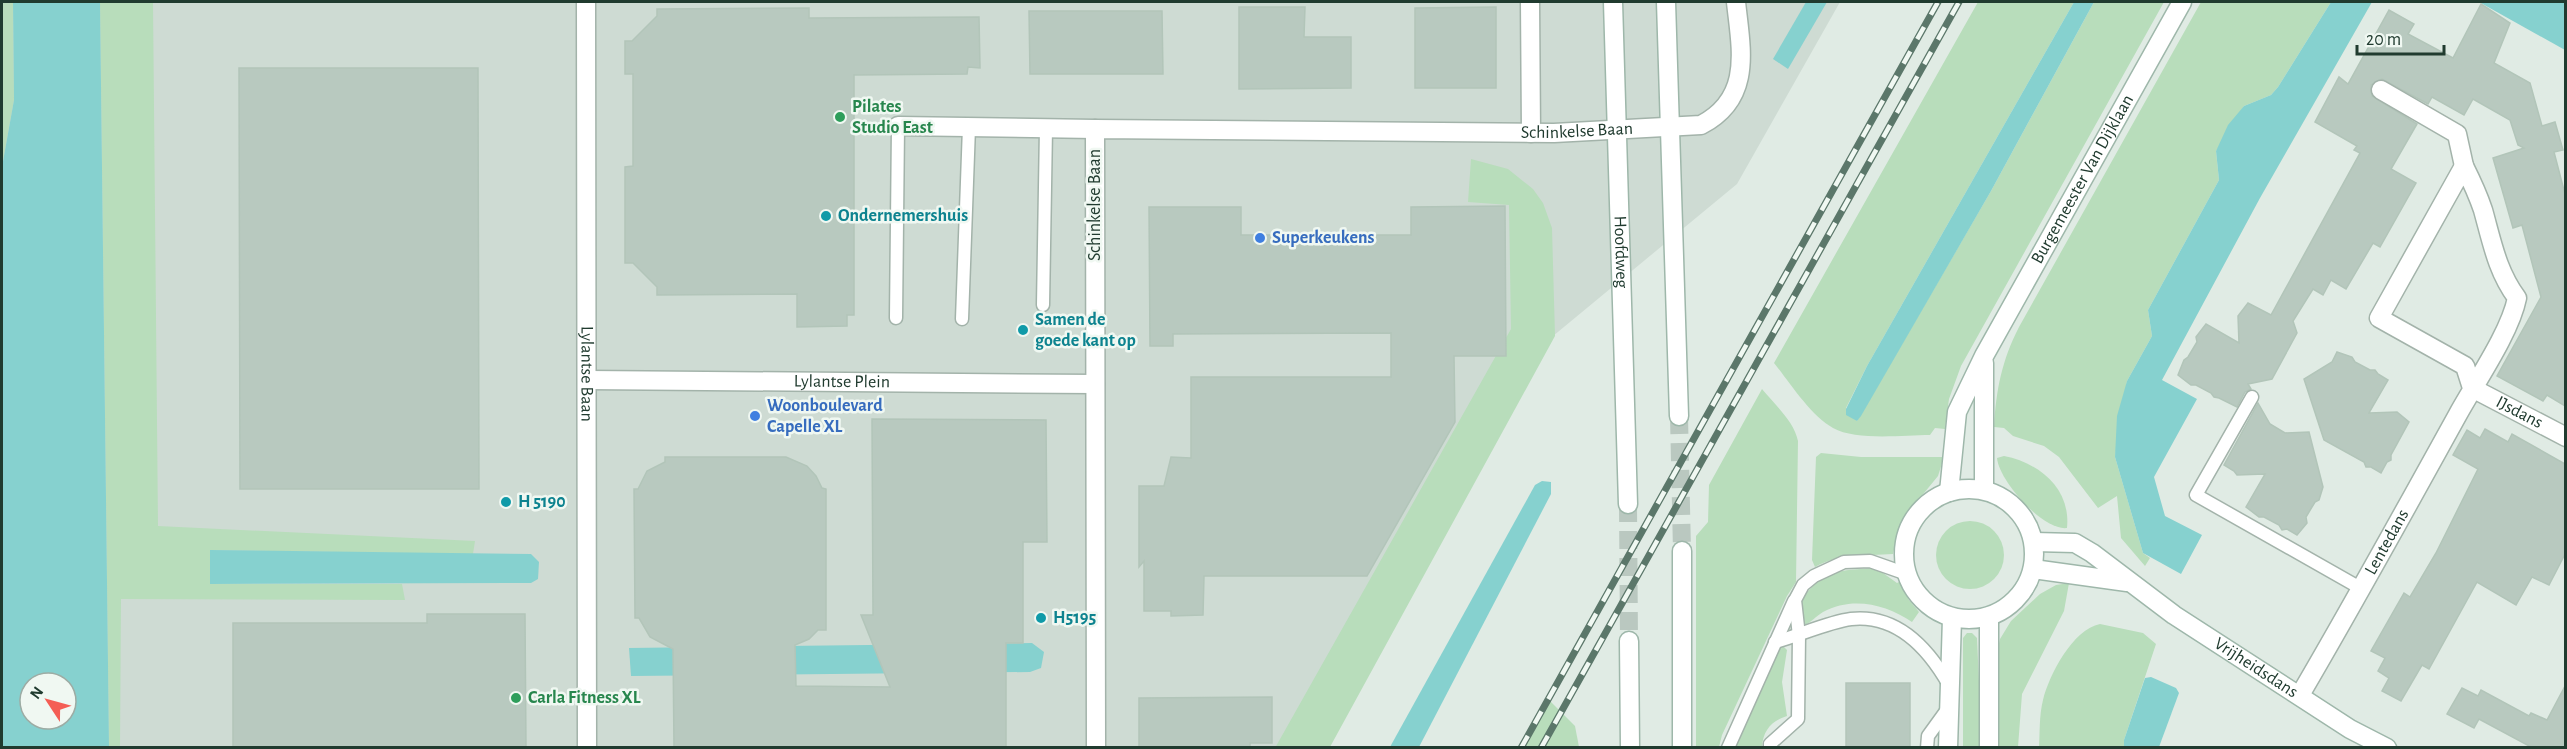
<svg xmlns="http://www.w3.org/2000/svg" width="2567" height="749" font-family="'Alegreya Sans',sans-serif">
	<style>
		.built { fill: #cedbd3; fill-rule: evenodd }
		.green { fill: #b8ddbb }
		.water { fill: #86d1cf; fill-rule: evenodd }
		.building { fill: #b8c9bf; stroke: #b2c5b9; stroke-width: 1.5 }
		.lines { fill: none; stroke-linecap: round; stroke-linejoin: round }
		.secondary-tunnel { stroke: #bac8c0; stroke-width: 18; stroke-dasharray: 18 9; stroke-linecap: butt }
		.lane-casing { stroke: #a3b3aa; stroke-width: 15 }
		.street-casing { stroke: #a3b3aa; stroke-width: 21 }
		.secondary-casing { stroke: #9eb7aa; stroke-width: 21 }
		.lane { stroke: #fff; stroke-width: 12 }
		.street { stroke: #fff; stroke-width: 18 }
		.secondary { stroke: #fff; stroke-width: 18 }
		.rail-casing { stroke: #5b776a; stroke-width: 7 }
		.rail { stroke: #f0f8f2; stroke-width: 4.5; stroke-dasharray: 14; stroke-linecap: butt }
		.leisure-dot { fill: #2e9e5b; stroke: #f0f8f2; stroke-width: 2 }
		.culture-dot { fill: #0f9aa8; stroke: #f0f8f2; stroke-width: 2 }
		.shop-dot { fill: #3f7fe0; stroke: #f0f8f2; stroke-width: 2 }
		.labels { text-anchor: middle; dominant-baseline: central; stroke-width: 5; stroke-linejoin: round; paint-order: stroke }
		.leisure-label { font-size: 18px; font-weight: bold; fill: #27864d; stroke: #f0f8f2; text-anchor: start }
		.street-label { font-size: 18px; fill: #203b2f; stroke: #f0f8f2 }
		.culture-label { font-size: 18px; font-weight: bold; fill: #0d838f; stroke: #f0f8f2; text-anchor: start }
		.shop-label { font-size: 18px; font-weight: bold; fill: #366cbe; stroke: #f0f8f2; text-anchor: start }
	</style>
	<rect width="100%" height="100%" fill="#e0ebe4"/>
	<!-- built -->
	<path class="built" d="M 2,2 L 1840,2 L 1737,184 L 1547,341 L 1326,748 L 2,747 ZM 30,683 L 66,683 L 66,719 L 30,719 Z"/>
	<!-- green -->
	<g class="green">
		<polygon points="2,2 13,2 14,100 2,167"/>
		<polygon points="100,2 153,2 158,526 475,541 473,554 210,550 210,584 402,584 405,600 121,599 120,748 109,747"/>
		<path d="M 1978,2 L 2074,2 L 1867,366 L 1846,408 L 1857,421 L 1991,191 L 2094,2 L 2164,2 L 1961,366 L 1949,399 L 1945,429 L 1935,428 L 1930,435 C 1903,435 1856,441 1833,428 C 1811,416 1790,383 1774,363 Z"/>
		<path d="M 2201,2 L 2331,2 L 2278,87 L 2271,95 L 2244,106 L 2216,151 L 2219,180 L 2148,310 L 2152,336 L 2127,381 L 2115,457 L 2143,553 L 2150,558 L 2145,566 L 2121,538 L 2117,496 L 2098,508 L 2059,457 L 2044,446 L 2013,436 L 2004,428 L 1994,427 C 1996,390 2002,360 2019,327 Z"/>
		<polygon points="1471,159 1508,169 1533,189 1543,203 1552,228 1555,336 1330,747 1275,748 1511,329 1509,205 1468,202"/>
		<path d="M 1762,389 C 1775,405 1794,421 1798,441 L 1796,582 L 1787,596 L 1722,735 L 1719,747 L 1696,747 L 1696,536 L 1708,522 L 1709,485 Z"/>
		<path d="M 1821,453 L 1861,457 L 1944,457 L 1938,476 L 1906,515 L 1899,527 L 1893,554 C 1865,556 1840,553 1815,567 L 1812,560 L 1816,457 Z"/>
		<path d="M 2004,456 C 2040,463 2071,489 2067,528 C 2043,531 1999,481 1997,458 Z"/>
		<circle cx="1970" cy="555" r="34"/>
		<path d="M 1876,568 L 1897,583 L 1899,582 L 1909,600 L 1919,612 L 1912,622 C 1886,604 1852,596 1823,612 C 1816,616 1811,623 1804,625 L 1800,603 C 1820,570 1840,570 1876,568 Z"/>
		<polygon points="2069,583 2064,611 2022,694 2018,747 1998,747 1996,656 2000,639 2011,621 2040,594 2056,585"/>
		<path d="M 2100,624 L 2143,633 L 2156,644 L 2124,740 L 2124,747 L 2039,748 C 2040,732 2039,716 2043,700 C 2049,675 2073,629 2100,624 Z"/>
		<polygon points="1967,633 1972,633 1977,638 1982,747 1963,747 1963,638"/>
		<path d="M 1783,646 L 1787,650 L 1782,682 L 1787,716 C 1771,721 1763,731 1762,747 L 1734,748 L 1780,647 Z"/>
		<polygon points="1550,701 1575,726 1579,747 1524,747"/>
	</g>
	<!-- water -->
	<g class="water">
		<path d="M 13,2 L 100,2 L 109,747 L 2,747 L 2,167 L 14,100 ZM 30,683 L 66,683 L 66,719 L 30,719 Z"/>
		<polygon points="1806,2 1827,2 1788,69 1773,59"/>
		<polygon points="2074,2 2094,2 1991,191 1861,416 1857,421 1846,415 1846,409 1867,366"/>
		<polygon points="2331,2 2372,2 2260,198 2162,380 2197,399 2154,477 2165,516 2202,535 2181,574 2143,553 2115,457 2117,416 2127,381 2152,336 2148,310 2219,180 2216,151 2228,125 2244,106 2271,95 2278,87"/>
		<polygon points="2479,2 2565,2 2565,50"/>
		<polygon points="1542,481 1551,482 1551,494 1419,747 1390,747 1535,485"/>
		<polygon points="210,550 531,554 539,562 538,579 531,583 210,584"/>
		<polygon points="1032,643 1044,652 1041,668 1030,672 631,676 629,648"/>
		<polygon points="2151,677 2176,688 2179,693 2159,747 2124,747 2124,740 2145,678"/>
	</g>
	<!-- building -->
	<g class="building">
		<polygon points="2481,4 2510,23 2494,63 2530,83 2542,126 2555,122 2563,150 2554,152 2565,194 2565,406 2547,395 2543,401 2497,376 2541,297 2522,225 2513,228 2493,158 2524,148 2518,145 2510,120 2473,99 2464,115 2432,97 2428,104 2382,79 2371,85 2372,96 2417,124 2391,169 2416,183 2380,247 2373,243 2346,289 2331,280 2323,295 2313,289 2293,321 2297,333 2272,379 2248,384 2251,389 2245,392 2237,407 2219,398 2214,397 2211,393 2196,385 2191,385 2178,375 2184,360 2188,357 2197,342 2196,337 2206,324 2239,343 2238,316 2248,303 2271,315 2360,153 2354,150 2357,146 2315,122 2339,77 2348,84 2389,10 2414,24 2408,34 2453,58"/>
		<polygon points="1239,7 1305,7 1304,37 1351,37 1351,88 1239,89"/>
		<polygon points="1496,7 1496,88 1415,88 1415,8"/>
		<polygon points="809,8 809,18 979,17 980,68 968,67 967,74 854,75 854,315 847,315 847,326 797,327 797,294 657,295 657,287 633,263 625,263 625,167 633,166 633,74 625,74 625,41 632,41 657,16 657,9"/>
		<polygon points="1029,11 1162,11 1163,74 1030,74"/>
		<polygon points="239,68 478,68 479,489 240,489"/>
		<polygon points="1505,206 1506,356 1454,356 1455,422 1367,576 1204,576 1203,615 1171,616 1171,611 1144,611 1144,561 1139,567 1139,486 1164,486 1171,457 1191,458 1191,377 1391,377 1391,333 1173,334 1173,346 1150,346 1149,207 1241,207 1241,235 1411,235 1411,207"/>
		<polygon points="2337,352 2352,357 2355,362 2370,370 2375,370 2378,374 2388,380 2369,413 2397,412 2409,422 2391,455 2391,460 2387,462 2381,473 2371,467 2366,467 2364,462 2324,440 2304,379 2332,362"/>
		<polygon points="2258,403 2270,424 2285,433 2309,432 2323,487 2319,500 2315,502 2306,517 2307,523 2297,535 2287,529 2282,530 2279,525 2264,517 2259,517 2246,507 2265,474 2237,475 2234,471 2224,465"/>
		<polygon points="872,419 1046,420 1047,542 1023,542 1023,643 1006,643 1006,747 674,747 673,649 650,637 639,618 635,618 634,489 638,489 647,471 665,462 665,457 786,457 807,466 816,476 822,488 826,489 826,630 818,630 809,639 795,645 796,686 890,687 861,615 873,615"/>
		<polygon points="2485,429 2508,442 2512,434 2565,464 2565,554 2549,585 2532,577 2516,605 2477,582 2429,669 2422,665 2401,701 2382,691 2389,678 2378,671 2385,658 2371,651 2404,593 2410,597 2436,553 2478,469 2453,455 2467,430 2480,438"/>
		<polygon points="427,614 525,614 526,747 233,747 233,623 427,623"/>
		<rect x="1846" y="683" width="64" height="64"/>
		<polygon points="2565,686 2565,747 2531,747 2479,719 2474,728 2447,714 2462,688 2478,696 2481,690 2529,716 2531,713 2547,720"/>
		<polygon points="1272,697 1272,743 1250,743 1250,747 1139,747 1139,698"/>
	</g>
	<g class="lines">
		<!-- secondary-tunnel -->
		<g class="secondary-tunnel">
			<polyline points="1679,416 1682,551"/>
			<polyline points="1628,504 1629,641"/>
		</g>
		<defs>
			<g id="lane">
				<polyline points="1043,305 1046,128"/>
				<polyline points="896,318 898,126"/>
				<polyline points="962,319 969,127"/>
				<polyline points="2252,397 2196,495 2362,589"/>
				<path d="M 1775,642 C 1798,636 1828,622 1851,619 C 1897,614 1928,648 1949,685"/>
				<polyline points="1728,748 1794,601"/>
				<polyline points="1770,748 1770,744 1798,719 1799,636 1795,600 1803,585 1814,576 1844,562 1870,561 1907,574"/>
				<polyline points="1927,748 1928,736 1949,707"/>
			</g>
			<g id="street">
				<path id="s1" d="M 586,2 L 587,748"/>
				<polyline points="1530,2 1531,133"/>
				<polyline points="2381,90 2457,134 2464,166"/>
				<polyline points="898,126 1095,129"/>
				<path id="s2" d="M 588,380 L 1095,384"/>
				<path id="s3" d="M 2300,695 C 2354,603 2405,510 2457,416 C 2475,383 2510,333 2517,298 C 2497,271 2492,242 2483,210 C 2478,195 2471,180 2464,166 L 2379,318 L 2465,366 L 2472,388 L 2566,437"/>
				<path id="s4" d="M 1096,748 L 1095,129 L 1554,133 L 1701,125 C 1753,98 1741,49 1736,2"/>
			</g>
			<g id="secondary">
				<path id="s5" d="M 1613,2 L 1628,504"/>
				<polyline points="1666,2 1679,416"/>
				<polyline points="1984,363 1984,490"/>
				<circle cx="1969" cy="554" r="65"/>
				<path id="s6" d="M 1949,492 L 1957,412 L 1984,356 L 2182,2"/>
				<path id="s7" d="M 2034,542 L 2075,543 L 2092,553 L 2174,615 L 2350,729 L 2387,748"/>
				<polyline points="1682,551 1682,748"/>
				<polyline points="2033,569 2127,582"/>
				<polyline points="1629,641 1630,748"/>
				<polyline points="1948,748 1952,618"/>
				<polyline points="1989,748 1989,617"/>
			</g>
		</defs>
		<!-- lane casing -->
		<use href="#lane" class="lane-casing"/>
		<!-- street casing -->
		<use href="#street" class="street-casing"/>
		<!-- secondary casing -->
		<use href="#secondary" class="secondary-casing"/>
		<!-- lane -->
		<use href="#lane" class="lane"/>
		<!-- street -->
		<use href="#street" class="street"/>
		<!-- secondary -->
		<use href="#secondary" class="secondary"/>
		<defs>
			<g id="rail">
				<polyline points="1521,748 1938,2"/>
				<polyline points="1541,748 1959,2"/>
			</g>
		</defs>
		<!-- rail casing -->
		<use href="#rail" class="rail-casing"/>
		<!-- rail -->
		<use href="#rail" class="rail"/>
	</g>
	<!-- markers -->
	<g class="leisure-dot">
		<circle cx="840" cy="117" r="6"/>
		<circle cx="516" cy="698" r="6"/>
	</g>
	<g class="culture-dot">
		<circle cx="826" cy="216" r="6"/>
		<circle cx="1023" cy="330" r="6"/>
		<circle cx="506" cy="502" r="6"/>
		<circle cx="1041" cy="618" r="6"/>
	</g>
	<g class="shop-dot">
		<circle cx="1260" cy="238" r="6"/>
		<circle cx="755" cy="416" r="6"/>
	</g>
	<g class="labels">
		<!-- leisure labels -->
		<g class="leisure-label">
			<text x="852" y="107">Pilates<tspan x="852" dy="21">Studio East</tspan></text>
			<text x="528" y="698">Carla Fitness XL</text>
		</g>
		<!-- street labels -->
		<g class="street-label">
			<text stroke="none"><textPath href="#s4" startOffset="1101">Schinkelse Baan</textPath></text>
			<text stroke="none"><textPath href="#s6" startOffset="345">Burgemeester Van Dijklaan</textPath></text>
			<text transform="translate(1095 205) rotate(-90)">Schinkelse Baan</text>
			<text stroke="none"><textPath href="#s5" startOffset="250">Hoofdweg</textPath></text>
			<text stroke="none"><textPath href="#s1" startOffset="372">Lylantse Baan</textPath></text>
			<text stroke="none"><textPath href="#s2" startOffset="254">Lylantse Plein</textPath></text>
			<text stroke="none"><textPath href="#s3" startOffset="945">IJsdans</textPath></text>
			<text stroke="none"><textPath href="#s3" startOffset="176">Lentedans</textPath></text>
			<text stroke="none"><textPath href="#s7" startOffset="261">Vrijheidsdans</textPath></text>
		</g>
		<!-- culture labels -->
		<g class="culture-label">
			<text x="838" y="216">Ondernemershuis</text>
			<text x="1035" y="320">Samen de<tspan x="1035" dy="21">goede kant op</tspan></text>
			<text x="518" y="502">H 5190</text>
			<text x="1053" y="618">H5195</text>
		</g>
		<!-- shop labels -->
		<g class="shop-label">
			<text x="1272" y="238">Superkeukens</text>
			<text x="767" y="406">Woonboulevard<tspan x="767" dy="21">Capelle XL</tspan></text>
		</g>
	</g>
	<!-- border -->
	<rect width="2567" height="749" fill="none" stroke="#203b2f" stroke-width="6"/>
	<!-- north arrow -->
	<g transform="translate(48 701) rotate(306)"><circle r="28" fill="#f0f8f2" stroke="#9daca4" stroke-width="1.5"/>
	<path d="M0-4.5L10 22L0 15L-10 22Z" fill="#f45e55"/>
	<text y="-9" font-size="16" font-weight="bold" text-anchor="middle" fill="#203b2f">N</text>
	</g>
	<!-- scale -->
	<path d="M2357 45v9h87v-9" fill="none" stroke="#203b2f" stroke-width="3"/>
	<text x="2366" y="45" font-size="18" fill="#203b2f" stroke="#f0f8f2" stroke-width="4.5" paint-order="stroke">20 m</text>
</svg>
